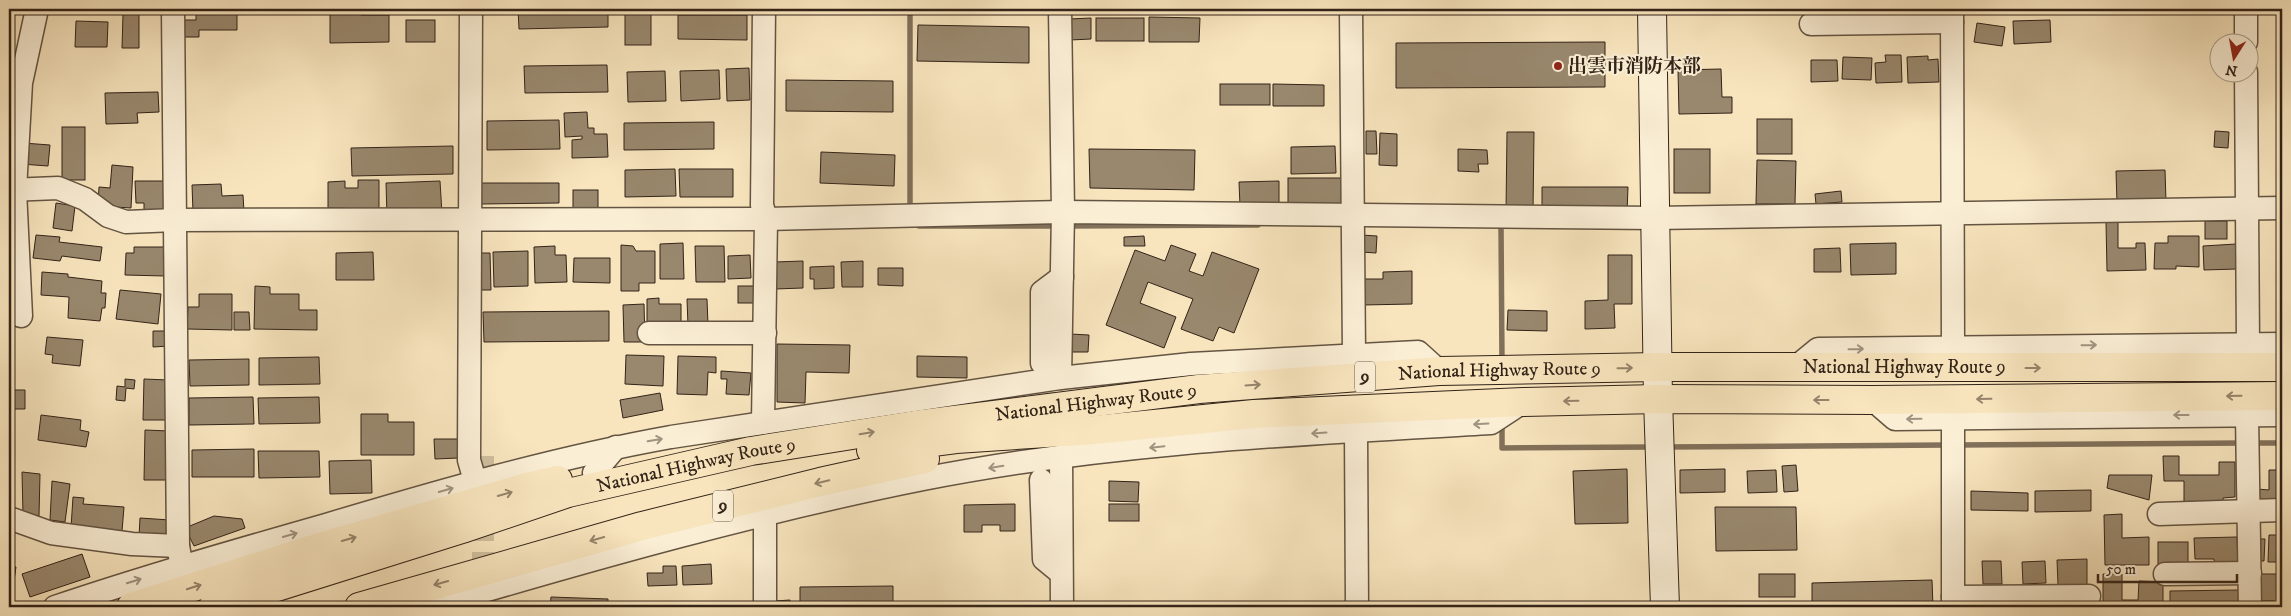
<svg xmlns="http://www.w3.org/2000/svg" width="2291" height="616" font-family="'IM FELL DW Pica','Noto Serif JP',serif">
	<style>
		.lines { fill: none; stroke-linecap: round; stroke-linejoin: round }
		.stream { stroke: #81705a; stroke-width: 5.5 }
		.building { fill: #99886e; stroke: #322318 }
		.street-tunnel { stroke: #d0be9d; stroke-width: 22; stroke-dasharray: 22 11; stroke-linecap: butt }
		.street-casing { stroke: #645442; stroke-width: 25 }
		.secondary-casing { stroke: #322318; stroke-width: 30 }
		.highway-casing { stroke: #322318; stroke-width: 30 }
		.street { stroke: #faeed5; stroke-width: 22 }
		.secondary { stroke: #faeed5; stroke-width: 28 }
		.highway { stroke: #f8e5be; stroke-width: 28 }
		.oneway { stroke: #a09380 }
		.oneway2 { stroke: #95846b }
		.poi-dot { fill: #8f2418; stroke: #faeed5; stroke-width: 2 }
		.labels { text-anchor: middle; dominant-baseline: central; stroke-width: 4; stroke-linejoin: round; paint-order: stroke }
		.shield { fill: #faeed5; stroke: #6e6051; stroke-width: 1 }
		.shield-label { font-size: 18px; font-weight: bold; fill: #322318 }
		.poi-label { font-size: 19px; font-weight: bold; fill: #322318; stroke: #faeed5; text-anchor: start }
		.street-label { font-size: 19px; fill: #322318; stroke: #faeed5 }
	</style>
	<rect width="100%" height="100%" fill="#f8e5be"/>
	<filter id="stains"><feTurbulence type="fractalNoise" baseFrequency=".004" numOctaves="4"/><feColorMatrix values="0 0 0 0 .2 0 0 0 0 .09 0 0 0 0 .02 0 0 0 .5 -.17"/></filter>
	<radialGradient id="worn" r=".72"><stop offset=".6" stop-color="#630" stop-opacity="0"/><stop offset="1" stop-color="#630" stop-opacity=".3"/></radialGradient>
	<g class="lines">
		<!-- stream -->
		<g class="stream">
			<polyline points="910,9 910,212"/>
			<polyline points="1497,224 1501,224 1502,363"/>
			<polyline points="919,226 1058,226"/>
			<polyline points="1067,226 1258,225"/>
			<polyline points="1502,422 1502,448 1653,447"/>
			<polyline points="2252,443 2282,443"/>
			<polyline points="1957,445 2243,443"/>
			<polyline points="1667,447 1948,445"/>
		</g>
	</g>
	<!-- building -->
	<g class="building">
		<polygon points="47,9 66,9 66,13 48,14"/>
		<polygon points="196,9 237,9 237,30 199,30 199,37 181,37 181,20 196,20"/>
		<polygon points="330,9 360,9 361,15 389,15 389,42 330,43"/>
		<polygon points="518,9 608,9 608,27 519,29"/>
		<rect x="625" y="9" width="26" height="36"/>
		<polygon points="123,14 139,14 139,48 122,48"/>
		<polygon points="678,15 747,15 747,40 678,39"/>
		<polygon points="1149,17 1200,18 1199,42 1149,42"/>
		<polygon points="1091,18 1091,39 1070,40 1069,19"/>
		<rect x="1096" y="18" width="48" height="23"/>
		<rect x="406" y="20" width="29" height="22"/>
		<polygon points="2050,20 2051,42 2014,44 2013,21"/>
		<polygon points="76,21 108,22 107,47 75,47"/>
		<polygon points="1977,23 2005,27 2002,46 1974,42"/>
		<polygon points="918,25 1029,27 1029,63 917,61"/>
		<polygon points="1605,42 1605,87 1396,88 1396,43"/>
		<polygon points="1885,55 1901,55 1902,82 1876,83 1875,63 1886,62"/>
		<polygon points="1928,56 1928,60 1938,59 1939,82 1908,83 1907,57"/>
		<polygon points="1843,57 1872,58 1871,80 1842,79"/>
		<polygon points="1811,60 1837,60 1838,81 1811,82"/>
		<polygon points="607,65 608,92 525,93 524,66"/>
		<polygon points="749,68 750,100 727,101 726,69"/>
		<polygon points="1721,69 1722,97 1732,97 1732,113 1679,114 1678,70"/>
		<polygon points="719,70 720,99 681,101 680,71"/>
		<polygon points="665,71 666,101 628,102 627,72"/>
		<polygon points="786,80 893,81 893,112 786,111"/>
		<rect x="1220" y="84" width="50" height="21"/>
		<polygon points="1273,84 1324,85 1324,106 1273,106"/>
		<polygon points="158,92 159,112 137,113 138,123 106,124 105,93"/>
		<polygon points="587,112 588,128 594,128 594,134 607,134 608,157 572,158 572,140 582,139 582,136 565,137 564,113"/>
		<rect x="1757" y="119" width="35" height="35"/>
		<polygon points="559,120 560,149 487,150 487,121"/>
		<polygon points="714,122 714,149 624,150 624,123"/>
		<rect x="62" y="127" width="23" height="53"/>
		<polygon points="1366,131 1376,131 1377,154 1366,154"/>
		<polygon points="2215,131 2229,132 2228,148 2214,147"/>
		<polygon points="1507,132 1534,132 1533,211 1506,211"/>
		<polygon points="1380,133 1397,134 1397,166 1379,165"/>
		<polygon points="23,143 50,145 48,166 21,164"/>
		<polygon points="453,146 453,174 352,176 351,148"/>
		<polygon points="1335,146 1336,173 1291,174 1291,147"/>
		<polygon points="1089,149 1195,150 1194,190 1090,188"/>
		<polygon points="1458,149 1487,150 1488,164 1478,164 1479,172 1458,171"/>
		<rect x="1674" y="149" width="36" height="44"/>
		<polygon points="821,152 895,155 894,186 820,183"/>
		<polygon points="1757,160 1796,161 1795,204 1756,204"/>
		<polygon points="112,165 133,167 131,208 98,206 99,187 110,188"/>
		<polygon points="675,169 676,196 625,197 625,170"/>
		<polygon points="679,169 733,169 733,197 680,197"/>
		<polygon points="2165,170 2166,202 2117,203 2116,171"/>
		<rect x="1288" y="178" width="56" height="29"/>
		<polygon points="358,180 379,180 379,212 345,212 345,208 328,208 328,182 345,181 345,188 358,188"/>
		<polygon points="135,181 167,181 167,215 144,216 144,203 136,203"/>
		<polygon points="440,181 442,214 387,216 386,183"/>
		<polygon points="1279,181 1279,205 1240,206 1239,182"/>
		<polygon points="481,183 559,183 559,203 481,204"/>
		<polygon points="221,184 222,196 243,195 244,212 193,212 192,185"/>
		<polygon points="1542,187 1628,187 1627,213 1542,213"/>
		<rect x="573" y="190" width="25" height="18"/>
		<polygon points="1841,191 1842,202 1816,204 1815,194"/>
		<polygon points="56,203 75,206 72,231 53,228"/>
		<polygon points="2118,221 2118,248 2136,248 2136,243 2145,243 2146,270 2107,271 2106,222"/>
		<rect x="2205" y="221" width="22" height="18"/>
		<polygon points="36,235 60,237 59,242 102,247 100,261 62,256 60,261 33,258"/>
		<polygon points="1361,235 1377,236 1376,253 1361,252"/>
		<polygon points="1144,236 1145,246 1124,246 1124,237"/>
		<polygon points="2168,236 2199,236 2199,267 2176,266 2176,269 2154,269 2155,243 2168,243"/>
		<polygon points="683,243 684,279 660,279 660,244"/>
		<polygon points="1896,243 1896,274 1851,275 1850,244"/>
		<polygon points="2236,244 2237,269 2204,270 2203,246"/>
		<polygon points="621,245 633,246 636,251 655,251 655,283 639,283 639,291 621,291"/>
		<polygon points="1171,245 1196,254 1189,271 1203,276 1212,252 1259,269 1234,333 1219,327 1213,341 1181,329 1193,299 1148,282 1140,303 1176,317 1164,348 1106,325 1135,250 1165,261"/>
		<polygon points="555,246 555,255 566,255 567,282 535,283 534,247"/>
		<polygon points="695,246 724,246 725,282 696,282"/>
		<polygon points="134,247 166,247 165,276 125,275 126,253 134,253"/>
		<polygon points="1840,248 1841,272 1814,272 1814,249"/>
		<polygon points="528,251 528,286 494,287 493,252"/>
		<polygon points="373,252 374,280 336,280 336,253"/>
		<polygon points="474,253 490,253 491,290 475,290"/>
		<polygon points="750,255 751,278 728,279 728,256"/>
		<polygon points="1608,255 1632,255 1632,304 1614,304 1615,328 1585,329 1585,301 1608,300"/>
		<polygon points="574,258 610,258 610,283 573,282"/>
		<polygon points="803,261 803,288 775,289 775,262"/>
		<polygon points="863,261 863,287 842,287 841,262"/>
		<polygon points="834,266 834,288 814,289 814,279 810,279 810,267"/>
		<polygon points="878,268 903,268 903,286 878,285"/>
		<polygon points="1412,271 1412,304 1363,305 1363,279 1383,279 1383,272"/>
		<polygon points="42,272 68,274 68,277 102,281 101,293 106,293 105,308 102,308 100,321 68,318 69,297 41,295"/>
		<polygon points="255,286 270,287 270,294 299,294 299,310 317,310 317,330 254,329"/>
		<rect x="738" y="286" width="16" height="17"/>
		<polygon points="120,290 161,294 158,324 116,319"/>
		<polygon points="199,294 232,294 232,330 187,329 188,307 199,307"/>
		<polygon points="659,298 659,304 681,304 681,322 647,323 647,299"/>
		<polygon points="687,299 707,299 708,325 688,326"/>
		<polygon points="644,304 645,342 624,342 623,305"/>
		<polygon points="1508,310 1547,311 1547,331 1507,330"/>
		<polygon points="609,311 609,341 484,342 483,312"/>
		<polygon points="234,312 249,312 250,330 234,330"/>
		<polygon points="153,331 169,331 169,346 153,347"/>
		<polygon points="1070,334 1089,335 1088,352 1069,352"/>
		<polygon points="47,337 83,340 80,366 52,363 53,355 45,354"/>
		<polygon points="777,344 850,345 849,373 806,372 805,403 777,402"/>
		<polygon points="626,355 664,356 663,386 625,384"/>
		<polygon points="678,356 716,357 716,373 708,372 707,395 677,394"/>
		<polygon points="917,356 967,357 967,378 917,377"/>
		<polygon points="319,357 320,384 259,385 259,358"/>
		<polygon points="249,359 249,385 190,386 189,360"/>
		<polygon points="721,371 751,373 749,395 726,394 727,379 721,379"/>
		<polygon points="125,379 135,380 134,389 126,388 125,401 116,400 117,386 125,387"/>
		<polygon points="144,379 168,380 167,420 143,420"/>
		<polygon points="12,390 25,390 25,409 14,409 14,406 9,407 9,400 12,400"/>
		<polygon points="660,393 663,410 623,418 620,400"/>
		<polygon points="253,397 254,424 189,425 189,398"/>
		<polygon points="319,397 320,423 259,424 258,398"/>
		<polygon points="361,414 388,414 388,422 414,422 414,455 361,455"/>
		<polygon points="41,415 81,420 80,430 89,432 86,447 38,440"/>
		<polygon points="145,430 169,431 167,480 144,480"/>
		<polygon points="434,439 458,439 458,458 435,459"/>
		<polygon points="254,449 254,477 192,477 192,450"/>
		<polygon points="258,451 319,451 320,477 259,478"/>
		<polygon points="2163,456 2179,456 2179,475 2219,475 2219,462 2235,462 2235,497 2223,498 2223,506 2184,506 2184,481 2164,481"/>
		<polygon points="371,460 372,493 330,494 329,461"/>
		<polygon points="1796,465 1798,491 1784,492 1782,466"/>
		<polygon points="2281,466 2282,466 2282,501 2257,501 2257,489 2269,490 2269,470 2281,470"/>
		<polygon points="1627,469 1628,523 1575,524 1573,471"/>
		<polygon points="1725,469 1725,492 1680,493 1680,470"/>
		<polygon points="1776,470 1777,492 1748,493 1747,471"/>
		<polygon points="22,472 40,474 39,516 23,514"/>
		<polygon points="2109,475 2152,475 2149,500 2107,488"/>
		<polygon points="52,481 70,484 65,522 50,520"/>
		<polygon points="1109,481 1139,482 1138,502 1109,501"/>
		<polygon points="2091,490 2091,511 2035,512 2035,491"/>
		<polygon points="1971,491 2028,493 2028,511 1971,510"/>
		<polygon points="73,497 84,498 83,504 124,507 122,531 131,532 131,537 71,528"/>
		<polygon points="1015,504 1015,531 1000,531 1000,525 982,525 982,532 964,532 964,505"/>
		<rect x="1109" y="504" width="30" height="17"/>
		<polygon points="1715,507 1796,507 1797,550 1716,551"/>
		<polygon points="2122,514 2122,538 2149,537 2149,565 2105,565 2104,515"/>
		<polygon points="214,516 242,519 245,528 194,546 185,528"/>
		<polygon points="140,518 170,520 168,539 139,537"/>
		<polygon points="2269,535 2282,535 2282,562 2268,562"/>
		<polygon points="2237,537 2238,564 2215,565 2214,559 2195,559 2194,538"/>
		<polygon points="2253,539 2265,539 2264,561 2253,561"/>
		<rect x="2158" y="542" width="30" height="25"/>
		<polygon points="82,554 90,577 30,597 22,574"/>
		<polygon points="2087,559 2087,585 2058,585 2057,560"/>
		<polygon points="1982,561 2001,561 2002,584 1983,584"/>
		<polygon points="2045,561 2046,583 2023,584 2022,562"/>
		<polygon points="711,564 712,584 683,585 682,566"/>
		<polygon points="9,566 16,567 11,602 9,602"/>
		<polygon points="663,566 676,566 677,585 648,586 647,573 663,573"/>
		<rect x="1759" y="574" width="36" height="23"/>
		<polygon points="2103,574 2122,574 2122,600 2138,600 2139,581 2163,582 2163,607 2103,607"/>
		<polygon points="2258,574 2280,574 2282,605 2274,606 2274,601 2258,601"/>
		<polygon points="1932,580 1933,607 1812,607 1812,583"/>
		<polygon points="893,586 893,607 800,607 800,587"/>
		<polygon points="2239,590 2240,607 2170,607 2170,591"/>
		<polygon points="551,597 608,599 608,607 550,607"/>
		<polygon points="790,600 790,607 775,607 775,601"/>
	</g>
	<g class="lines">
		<!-- street-tunnel -->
		<g class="street-tunnel">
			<polyline points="1041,479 1042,363"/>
			<polyline points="483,607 483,456"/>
		</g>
		<defs>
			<g id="street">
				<polyline points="173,9 178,546 182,567"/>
				<polyline points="471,9 469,460 475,481"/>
				<polyline points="1060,9 1063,212 1060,378"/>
				<polyline points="1351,9 1354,355"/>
				<polyline points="1952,9 1953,347"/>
				<polyline points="2246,9 2246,42"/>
				<polyline points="1811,24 1952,22"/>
				<polyline points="2246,72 2248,344"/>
				<polyline points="9,190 58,188 85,199 108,216 126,222 176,220 766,219 1063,212 1655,218 2282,208"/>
				<polyline points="21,316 15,190 21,83 37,9"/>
				<polyline points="649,333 765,333"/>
				<polyline points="1042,363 1042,292 1062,277"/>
				<polyline points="1796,367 1818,349 2282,344"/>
				<polyline points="1873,400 1895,419 2282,415"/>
				<polyline points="2247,415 2250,607"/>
				<polyline points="763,423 766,219 762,205 764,9"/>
				<polyline points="1356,431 1357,607"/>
				<polyline points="1061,457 1062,607"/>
				<polyline points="594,473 616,447"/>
				<polyline points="1041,480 1044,559 1061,573"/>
				<polyline points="765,514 765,607"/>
				<polyline points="2159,514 2282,510"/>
				<polyline points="9,518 51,533 132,544 178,546"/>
				<polyline points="2165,574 2250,573"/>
				<polyline points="1953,597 2089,596"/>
				<path d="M 55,607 C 144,577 235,551 326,525 C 440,491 554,458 671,437 L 1060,378 L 1191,364 L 1418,352 L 1439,371"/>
				<path d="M 429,607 C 592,559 757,512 923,479 C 1110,442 1302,434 1491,423 L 1523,402"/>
				<polyline points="1953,607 1953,418"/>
			</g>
			<polyline id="secondary" points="1652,9 1658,399 1665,607"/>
			<g id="highway">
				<polyline points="871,450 956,439 1094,430 1254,414 1523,402 1658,399 1873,400 2282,396"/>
				<polyline points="131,607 303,552 527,487 558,480"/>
				<path id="s1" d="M 213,607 L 462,529 L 568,493 L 751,451 L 915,425 L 1199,389 L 1439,371 L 1657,367 L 2282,367"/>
				<polyline points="359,607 642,526 820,482 925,459"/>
			</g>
		</defs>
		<!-- street casing -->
		<use href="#street" class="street-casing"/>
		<!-- secondary casing -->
		<use href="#secondary" class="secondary-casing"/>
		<!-- highway casing -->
		<use href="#highway" class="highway-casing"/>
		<!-- street -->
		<use href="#street" class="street"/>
		<!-- secondary -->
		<use href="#secondary" class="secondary"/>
		<!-- highway -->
		<use href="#highway" class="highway"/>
	</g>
	<!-- one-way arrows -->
	<defs><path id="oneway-shaft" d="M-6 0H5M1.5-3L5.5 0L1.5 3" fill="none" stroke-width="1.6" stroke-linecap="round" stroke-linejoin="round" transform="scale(1.25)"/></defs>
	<g class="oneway">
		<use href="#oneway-shaft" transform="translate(2089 345) rotate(-1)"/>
		<use href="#oneway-shaft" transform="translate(1856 349) rotate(-1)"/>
		<use href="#oneway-shaft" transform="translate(2181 415) rotate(180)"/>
		<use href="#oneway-shaft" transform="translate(1914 419) rotate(179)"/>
		<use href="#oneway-shaft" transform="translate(1481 424) rotate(177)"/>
		<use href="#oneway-shaft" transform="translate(1319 433) rotate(176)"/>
		<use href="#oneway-shaft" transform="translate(655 440) rotate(-10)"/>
		<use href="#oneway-shaft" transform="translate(1157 447) rotate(174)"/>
		<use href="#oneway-shaft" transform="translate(996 467) rotate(171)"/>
		<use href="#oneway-shaft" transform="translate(446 490) rotate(-16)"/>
		<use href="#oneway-shaft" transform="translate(290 535) rotate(-16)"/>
		<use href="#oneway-shaft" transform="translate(134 581) rotate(-17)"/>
	</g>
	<g class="oneway2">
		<use href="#oneway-shaft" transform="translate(1625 368) rotate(-1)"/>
		<use href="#oneway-shaft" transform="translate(2033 368)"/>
		<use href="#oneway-shaft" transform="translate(1253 385) rotate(-4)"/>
		<use href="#oneway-shaft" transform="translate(2234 396) rotate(179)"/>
		<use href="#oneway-shaft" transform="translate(1984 399) rotate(179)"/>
		<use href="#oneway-shaft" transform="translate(1821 400) rotate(-180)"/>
		<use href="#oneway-shaft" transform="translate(1571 401) rotate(179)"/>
		<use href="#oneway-shaft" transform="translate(867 433) rotate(-9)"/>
		<use href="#oneway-shaft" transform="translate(822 482) rotate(167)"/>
		<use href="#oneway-shaft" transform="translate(505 494) rotate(-16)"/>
		<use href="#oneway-shaft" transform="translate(349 539) rotate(-16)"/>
		<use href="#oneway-shaft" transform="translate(597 539) rotate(164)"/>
		<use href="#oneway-shaft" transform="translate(441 583) rotate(164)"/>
		<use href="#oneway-shaft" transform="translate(194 587) rotate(-18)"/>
	</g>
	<!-- markers -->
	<circle class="poi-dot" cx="1558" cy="66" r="5"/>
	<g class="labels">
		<!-- shield labels -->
		<g class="shield">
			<rect x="1355" y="361.5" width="20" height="31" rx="4"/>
			<rect x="713" y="490.5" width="20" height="31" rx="4"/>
		</g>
		<g class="shield-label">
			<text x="1365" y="377">9</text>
			<text x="723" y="506">9</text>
		</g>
		<!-- poi labels -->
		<g class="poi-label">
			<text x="1568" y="66">出雲市消防本部</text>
		</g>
		<!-- street labels -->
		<g class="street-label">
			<text stroke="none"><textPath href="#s1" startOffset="1719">National Highway Route 9</textPath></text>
			<text stroke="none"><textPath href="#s1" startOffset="1314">National Highway Route 9</textPath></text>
			<text stroke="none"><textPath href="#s1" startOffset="909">National Highway Route 9</textPath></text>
			<text stroke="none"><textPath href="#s1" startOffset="504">National Highway Route 9</textPath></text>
		</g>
	</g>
	<!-- margin -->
	<rect width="2291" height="616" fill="none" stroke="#f8e5be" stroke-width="30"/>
	<rect x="10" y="10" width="2271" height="596" fill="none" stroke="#322318" stroke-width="2.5"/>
	<rect x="15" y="15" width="2261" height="586" fill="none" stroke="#322318"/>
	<!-- north arrow -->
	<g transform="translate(2234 58) rotate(191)"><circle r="24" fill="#faeed5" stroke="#aa9d89"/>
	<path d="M0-4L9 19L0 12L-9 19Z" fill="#8f2418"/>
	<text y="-8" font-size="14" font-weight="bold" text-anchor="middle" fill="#322318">N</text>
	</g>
	<!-- scale -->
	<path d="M2098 574v8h139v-8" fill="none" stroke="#322318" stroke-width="2.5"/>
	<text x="2106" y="574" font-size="15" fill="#322318" stroke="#faeed5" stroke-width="4" paint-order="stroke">50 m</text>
	<rect width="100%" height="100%" filter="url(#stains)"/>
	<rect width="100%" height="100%" fill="url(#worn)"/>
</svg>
